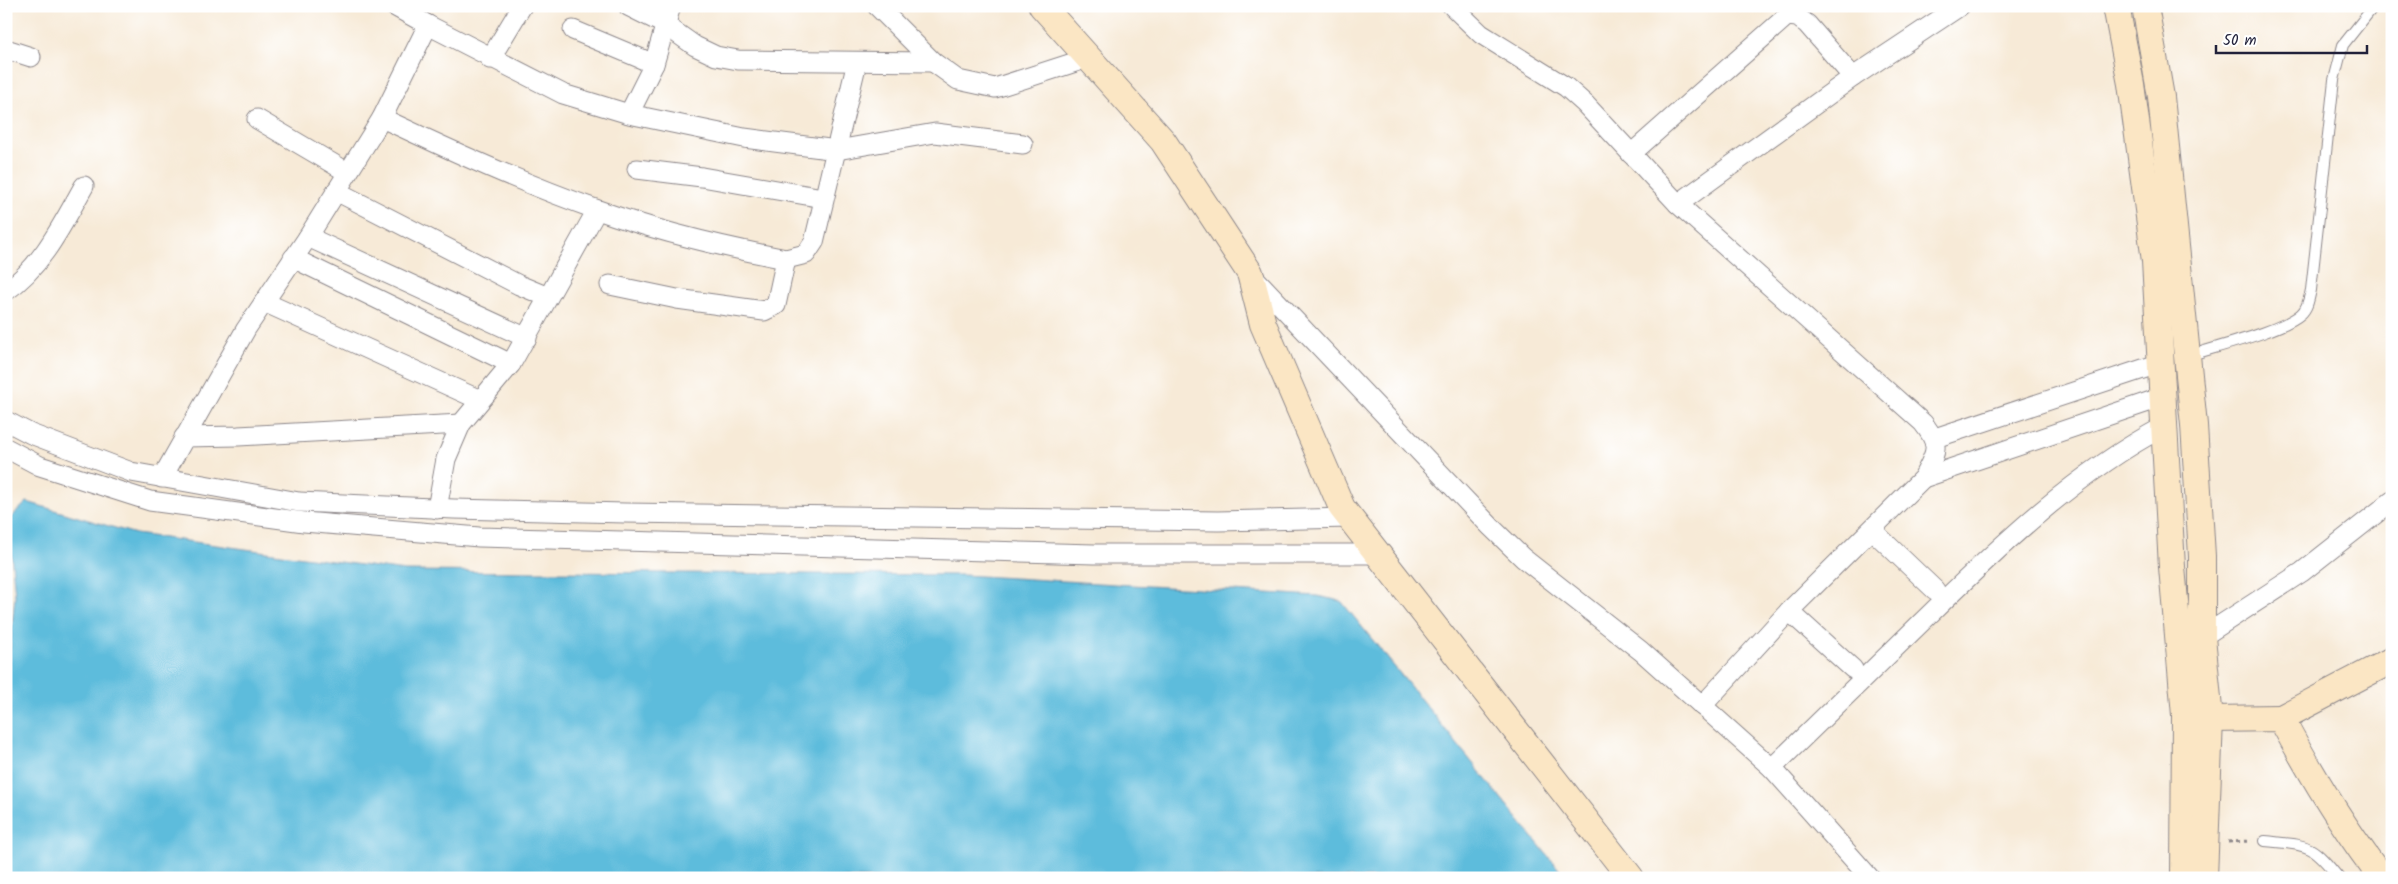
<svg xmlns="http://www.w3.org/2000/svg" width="2398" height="884" font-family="Kalam,sans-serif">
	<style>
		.water { fill: #5dbcdc; stroke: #406f8c }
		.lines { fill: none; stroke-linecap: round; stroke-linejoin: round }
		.lane-casing { stroke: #8c8689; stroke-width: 12 }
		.street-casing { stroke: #8c8689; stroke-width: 21 }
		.secondary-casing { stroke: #8c8689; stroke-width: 28 }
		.path { stroke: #8c8689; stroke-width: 3; stroke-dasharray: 4 4; stroke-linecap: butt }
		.lane { stroke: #fff; stroke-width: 10 }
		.street { stroke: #fff; stroke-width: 19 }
		.secondary { stroke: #fbe6c4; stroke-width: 26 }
	</style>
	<rect width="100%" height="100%" fill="#fff"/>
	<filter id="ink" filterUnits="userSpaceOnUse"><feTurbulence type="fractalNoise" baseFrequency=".02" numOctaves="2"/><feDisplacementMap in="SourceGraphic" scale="10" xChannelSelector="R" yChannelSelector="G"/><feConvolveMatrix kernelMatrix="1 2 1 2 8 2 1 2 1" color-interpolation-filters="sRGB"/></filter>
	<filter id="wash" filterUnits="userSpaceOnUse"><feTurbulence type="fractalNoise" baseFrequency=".0096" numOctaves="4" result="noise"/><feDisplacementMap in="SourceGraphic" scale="20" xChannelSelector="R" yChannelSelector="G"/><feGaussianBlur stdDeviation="1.12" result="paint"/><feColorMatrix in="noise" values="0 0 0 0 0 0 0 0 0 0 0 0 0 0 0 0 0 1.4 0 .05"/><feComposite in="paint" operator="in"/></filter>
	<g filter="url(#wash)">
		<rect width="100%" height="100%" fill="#f7ead7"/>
		<!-- water -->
		<polygon class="water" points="27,502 136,534 405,571 963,575 1317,596 1341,601 1566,878 6,878 6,688 15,596 8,520"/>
	</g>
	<g filter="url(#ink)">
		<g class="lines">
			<defs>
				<g id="lane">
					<path d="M 2188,356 C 2215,347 2282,331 2301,314 C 2308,308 2309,298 2311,290 L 2334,80 L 2343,45 L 2374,6"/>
					<path d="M 2265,841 C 2310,846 2310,842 2339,878"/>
				</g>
				<g id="street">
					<polyline points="394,6 428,25"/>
					<polyline points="628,6 664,24 695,46 716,56 738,60 933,62"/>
					<polyline points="877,6 933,62 958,80 995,88 1088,58"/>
					<path d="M 1452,6 L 1481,34 L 1566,87 L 1585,104 L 1678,204 L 1923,423 C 1942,447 1936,452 1923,478 L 1789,611 L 1702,706"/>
					<polyline points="573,30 654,64"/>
					<polyline points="6,49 31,57"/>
					<polyline points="490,59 522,6"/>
					<polyline points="629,114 744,138 837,150 935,133 1023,144"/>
					<path d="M 382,118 C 452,151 524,184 598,210 C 659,232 723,247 786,259 L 806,254 L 814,242 L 857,62"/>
					<polyline points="257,119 347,172"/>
					<polyline points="1631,154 1787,16 1797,17 1807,24 1853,77"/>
					<polyline points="637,169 702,177 823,198"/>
					<polyline points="336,191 519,285 548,297"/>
					<polyline points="1678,204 1853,77 1960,6"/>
					<polyline points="308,237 527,338"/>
					<polyline points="293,258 511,364"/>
					<polyline points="1251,274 1491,527 1523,558 1641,651 1772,768 1870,878"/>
					<polyline points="610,285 677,299 764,311 776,305 786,259"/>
					<path d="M 6,291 C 42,267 63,223 84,186"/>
					<polyline points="264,302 480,400"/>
					<polyline points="6,421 31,434 131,472 299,502 454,509 625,513 1218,521 1349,518"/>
					<polyline points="184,437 238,436 461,424"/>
					<polyline points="1935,438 2161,363"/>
					<polyline points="6,448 40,466 150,501 304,522 479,537 1094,554 1376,554"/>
					<polyline points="162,478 246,329 308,237 382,118 428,25 563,94 629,114 654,64 671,6"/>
					<polyline points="1923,478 2163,397"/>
					<polyline points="437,509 446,459 461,424 511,364 597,210"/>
					<polyline points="1872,530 1935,590"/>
					<polyline points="1789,611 1853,669"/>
					<polyline points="2202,637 2302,572 2392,501"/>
					<path d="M 1772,768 C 1824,717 1877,666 1929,615 C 2001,545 2076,473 2165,426"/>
				</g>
				<g id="secondary">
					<polyline points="1042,6 1163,141 1250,273 1263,324 1342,508 1631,878"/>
					<polyline points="2116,6 2131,84 2155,261 2172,567 2185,715 2184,878"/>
					<polyline points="2145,6 2161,97 2194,425 2202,556 2202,637 2210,719 2204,878"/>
					<path d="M 2193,716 L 2210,719 L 2281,718 C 2311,774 2343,828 2382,878"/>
					<polyline points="2281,718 2392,660"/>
				</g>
			</defs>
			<!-- lane casing -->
			<use href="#lane" class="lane-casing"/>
			<!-- street casing -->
			<use href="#street" class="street-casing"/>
			<!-- secondary casing -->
			<use href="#secondary" class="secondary-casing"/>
			<!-- path -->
			<polyline class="path" points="2228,842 2252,841"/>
			<!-- lane -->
			<use href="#lane" class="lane"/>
			<!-- street -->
			<use href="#street" class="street"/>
			<!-- secondary -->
			<use href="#secondary" class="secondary"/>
		</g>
	</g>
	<!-- margin -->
	<rect width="2398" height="884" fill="none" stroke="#fff" stroke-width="25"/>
	<!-- scale -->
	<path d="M2216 45v8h151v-8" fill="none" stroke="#22223b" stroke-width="2.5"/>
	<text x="2223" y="45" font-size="15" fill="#22223b" stroke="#ffffff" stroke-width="4" paint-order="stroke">50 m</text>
</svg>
